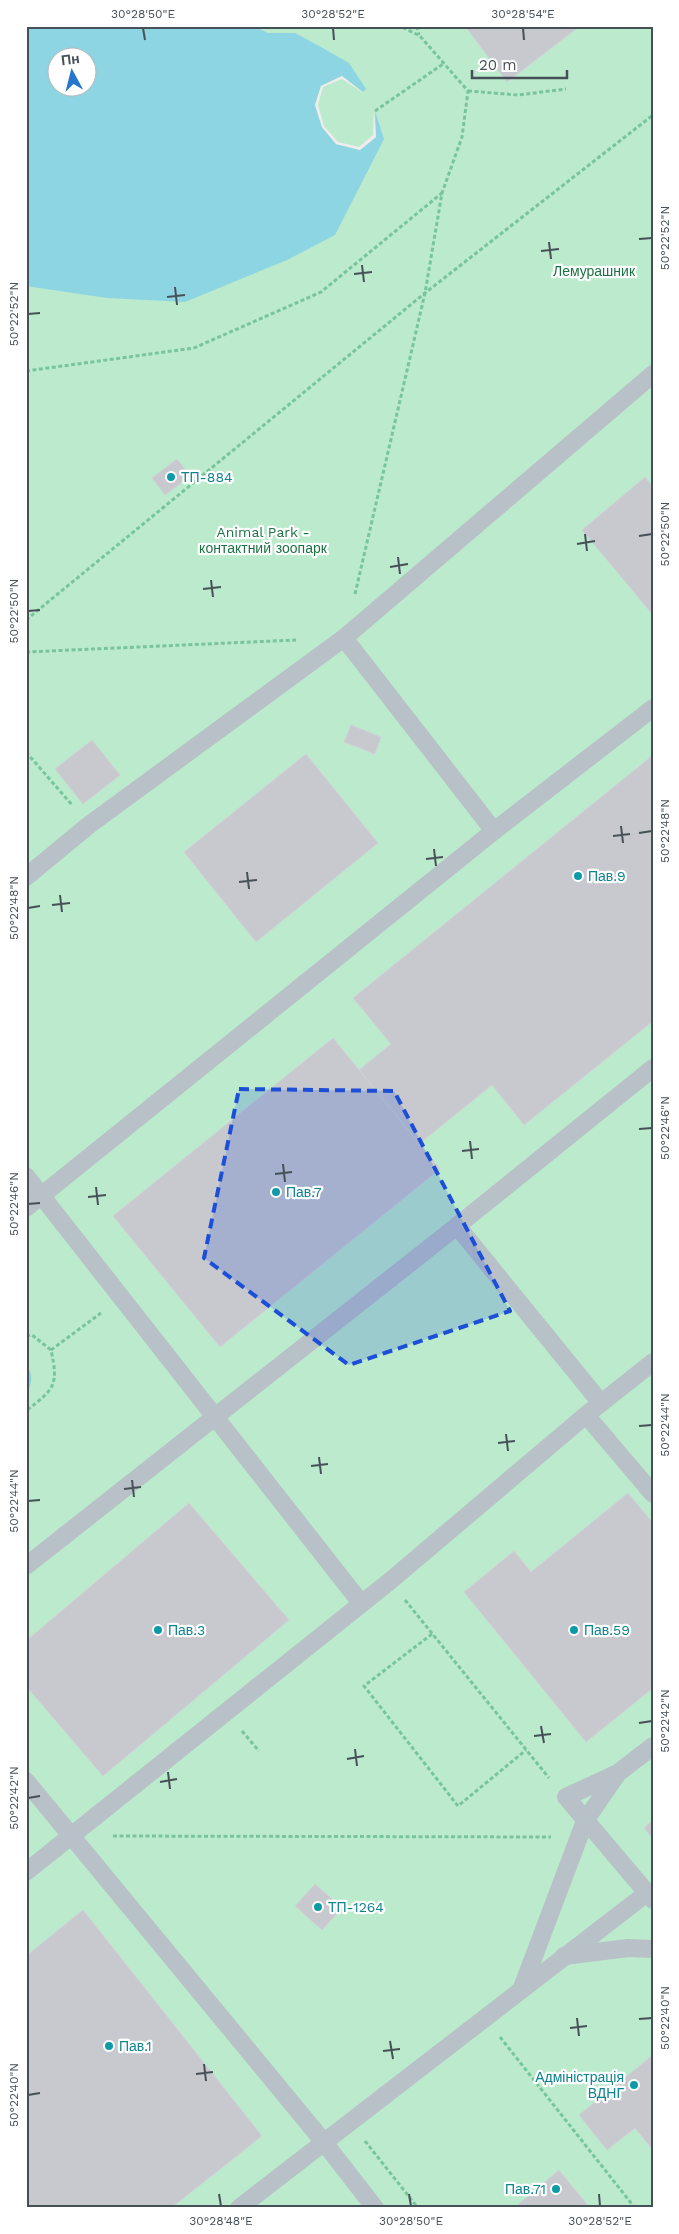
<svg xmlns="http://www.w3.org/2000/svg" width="679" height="2234" font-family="'Work Sans',sans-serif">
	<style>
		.green { fill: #bceacc; fill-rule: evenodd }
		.water { fill: #8dd5e3; fill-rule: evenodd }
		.pier { fill: #eeecec }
		.building { fill: #c7c9ce; stroke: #d0d2d7 }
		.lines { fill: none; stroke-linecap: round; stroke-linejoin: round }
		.path { stroke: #78c59c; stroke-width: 3; stroke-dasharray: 4 2.5; stroke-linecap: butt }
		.lane { stroke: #b8c1c7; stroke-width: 18 }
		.marked { fill: #1d4ed8; fill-opacity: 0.2; stroke: #1d4ed8; stroke-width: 4; stroke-dasharray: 10 6; stroke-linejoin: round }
		.ticks { fill: none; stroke: #465057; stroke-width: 2 }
		.culture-dot { fill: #0f9aa8; stroke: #fff; stroke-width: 2 }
		.labels { text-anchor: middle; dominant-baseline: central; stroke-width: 4.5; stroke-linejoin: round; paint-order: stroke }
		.park-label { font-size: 14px; fill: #1d7244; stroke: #fff }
		.culture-label { font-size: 14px; fill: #0d838f; stroke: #fff; text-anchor: start }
		.neatline { fill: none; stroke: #465057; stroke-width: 2 }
		.ticks-label { font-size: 12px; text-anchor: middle; fill: #465057 }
	</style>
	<rect width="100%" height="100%" fill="#eeecec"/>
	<!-- green -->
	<path class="green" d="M 26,26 L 653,26 L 653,2208 L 26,2208 ZM 58,58 L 88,58 L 88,88 L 58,88 Z"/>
	<!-- water -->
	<g class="water">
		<path d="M 26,26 L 254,26 L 268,33 L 295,33 L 321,47 L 349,63 L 366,89 L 363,92 L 342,76 L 321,86 L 315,105 L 322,127 L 336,144 L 360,150 L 376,137 L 375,111 L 384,139 L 335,235 L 287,260 L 185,302 L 107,298 L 26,286 ZM 58,58 L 88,58 L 88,88 L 58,88 Z"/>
		<path d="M 26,1365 C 34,1374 32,1385 26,1394 Z"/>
	</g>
	<!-- pier -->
	<polygon class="pier" points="342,76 365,94 342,79 323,87 318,105 324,126 338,142 359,147 373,135 374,109 376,137 360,150 336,144 322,127 315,105 321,86"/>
	<!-- building -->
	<g class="building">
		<polygon points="465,26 580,26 507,82"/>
		<polygon points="177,459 190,476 165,495 152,478"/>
		<polygon points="645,477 653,487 653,615 582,530"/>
		<polygon points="351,725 381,737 375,754 344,742"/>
		<polygon points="92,740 120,775 83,804 55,769"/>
		<polygon points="306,754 378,843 256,942 184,852"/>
		<polygon points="653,755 653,1021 524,1125 492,1085 419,1144 359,1070 391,1044 353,998"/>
		<polygon points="333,1038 440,1169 220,1347 113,1216"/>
		<polygon points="628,1493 653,1523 653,1688 586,1742 464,1592 514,1551 531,1572"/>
		<polygon points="189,1503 289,1620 103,1776 26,1686 26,1641"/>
		<polygon points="653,1820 653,1838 644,1828"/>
		<polygon points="315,1884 342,1908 322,1930 295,1906"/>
		<polygon points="83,1910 262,2136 171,2208 26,2208 26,1956"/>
		<polygon points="653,2055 653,2150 635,2128 607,2150 579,2115"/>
		<polygon points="559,2170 590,2208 514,2208"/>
	</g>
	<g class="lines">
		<!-- path -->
		<g class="path">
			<polyline points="417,26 419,35"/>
			<polyline points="468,91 518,95 566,89"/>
			<polyline points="375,111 443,64"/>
			<polyline points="26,371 194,348 321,292 442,193"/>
			<polyline points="355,594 425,293 442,193 462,137 468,91 420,36 400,26"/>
			<polyline points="26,620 425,293 653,115"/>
			<polyline points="26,652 296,640"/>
			<polyline points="26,752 73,806"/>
			<path d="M 26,1336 L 32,1335 L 51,1350 C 59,1386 54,1389 26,1411"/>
			<polyline points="51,1350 101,1313"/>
			<polyline points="405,1600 549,1778"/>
			<polyline points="432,1634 364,1686 458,1806 526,1750"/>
			<polyline points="242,1731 259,1751"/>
			<polyline points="113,1836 551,1837"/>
			<polyline points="500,2037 635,2208"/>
			<polyline points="365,2141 418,2208"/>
		</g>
		<!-- lane -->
		<g class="lane">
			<polyline points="344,638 494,831"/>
			<polyline points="26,877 89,825 344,638 653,374"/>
			<polyline points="26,1176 361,1603"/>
			<polyline points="26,1208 494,831 653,708"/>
			<polyline points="457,1226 601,1403"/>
			<polyline points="586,1415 653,1494"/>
			<polyline points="26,1566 457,1226 653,1068"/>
			<polyline points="653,1746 618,1773 566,1797 653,1900"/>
			<polyline points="26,1781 323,2141 375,2208"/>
			<polyline points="26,1872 390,1581 586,1415 653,1362"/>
			<polyline points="564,1956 628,1948 653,1949"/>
			<polyline points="522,1988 585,1821 618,1773"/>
			<polyline points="239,2208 647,1893"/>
		</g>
	</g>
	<!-- marked area -->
	<path class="marked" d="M 239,1089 L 394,1091 L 510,1311 L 349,1365 L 204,1258 Z"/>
	<!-- ticks -->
	<path class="ticks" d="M 143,28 L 145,40M 333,28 L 334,40M 523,28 L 524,40M 639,239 L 652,238M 549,242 L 551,259M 541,251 L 559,249M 362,265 L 364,282M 354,274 L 372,272M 175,287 L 177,305M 167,297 L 185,295M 28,314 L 40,313M 585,534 L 587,551M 639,536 L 652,534M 577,544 L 595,541M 398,557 L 400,574M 390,567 L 408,564M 211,580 L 213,597M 203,589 L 221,587M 28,611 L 40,610M 621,826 L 623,843M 639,833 L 652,831M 613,836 L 630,834M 434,849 L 436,866M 426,859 L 443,857M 247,872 L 249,889M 239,882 L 257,880M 60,895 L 62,912M 52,905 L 70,903M 28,908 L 40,906M 639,1129 L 652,1128M 470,1141 L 472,1159M 462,1151 L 479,1149M 283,1164 L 285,1182M 275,1174 L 292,1172M 96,1187 L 98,1205M 88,1197 L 106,1195M 28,1204 L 40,1203M 639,1426 L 652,1425M 506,1434 L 508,1451M 498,1443 L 515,1441M 319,1457 L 321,1474M 311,1466 L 328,1464M 132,1480 L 134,1497M 124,1489 L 141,1487M 28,1501 L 40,1500M 639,1723 L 652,1721M 541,1726 L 544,1743M 534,1736 L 551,1734M 355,1749 L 357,1766M 347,1759 L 364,1756M 168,1772 L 170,1789M 160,1782 L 177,1779M 28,1798 L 40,1796M 577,2018 L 579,2036M 639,2019 L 652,2018M 570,2028 L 587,2026M 390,2041 L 393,2059M 383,2051 L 400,2049M 204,2064 L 206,2081M 196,2074 L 213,2072M 28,2095 L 40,2093M 219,2194 L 221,2206M 409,2194 L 411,2206M 599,2194 L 600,2206"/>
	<!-- markers -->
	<g class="culture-dot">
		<circle cx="171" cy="477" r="5"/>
		<circle cx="578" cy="876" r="5"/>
		<circle cx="276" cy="1192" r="5"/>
		<circle cx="158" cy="1630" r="5"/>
		<circle cx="574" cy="1630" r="5"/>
		<circle cx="318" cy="1907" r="5"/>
		<circle cx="109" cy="2046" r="5"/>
		<circle cx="634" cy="2085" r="5"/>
		<circle cx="556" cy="2189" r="5"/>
	</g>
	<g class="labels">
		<!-- park labels -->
		<g class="park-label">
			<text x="594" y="271">Лемурашник</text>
			<text x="263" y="532">Animal Park -<tspan x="263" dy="16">контактний зоопарк</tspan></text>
		</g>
		<!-- culture labels -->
		<g class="culture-label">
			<text x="181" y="477">ТП-884</text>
			<text x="588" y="876">Пав.9</text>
			<text x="286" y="1192">Пав.7</text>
			<text x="168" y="1630">Пав.3</text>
			<text x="584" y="1630">Пав.59</text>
			<text x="328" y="1907">ТП-1264</text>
			<text x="119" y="2046">Пав.1</text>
			<text x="624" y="2077" text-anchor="end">Адміністрація<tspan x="624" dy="16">ВДНГ</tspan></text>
			<text x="546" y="2189" text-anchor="end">Пав.71</text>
		</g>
	</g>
	<!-- border -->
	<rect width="679" height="2234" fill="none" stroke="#ffffff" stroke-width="55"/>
	<!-- north arrow -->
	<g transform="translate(72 72) rotate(353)"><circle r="24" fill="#ffffff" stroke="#b5b9bc"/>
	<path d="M0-4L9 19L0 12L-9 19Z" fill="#2776cd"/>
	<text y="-8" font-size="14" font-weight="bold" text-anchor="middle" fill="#465057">Пн</text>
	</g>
	<!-- scale -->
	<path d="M472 70v8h95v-8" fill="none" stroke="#465057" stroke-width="2.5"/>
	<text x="479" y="70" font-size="15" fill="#465057" stroke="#ffffff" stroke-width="4" paint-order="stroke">20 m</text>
	<rect x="28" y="28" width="624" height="2178" class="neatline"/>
	<g class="ticks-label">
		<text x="143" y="18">30°28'50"E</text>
		<text x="333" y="18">30°28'52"E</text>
		<text x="523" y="18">30°28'54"E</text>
		<text transform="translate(665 238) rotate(-90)" y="4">50°22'52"N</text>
		<text transform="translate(14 314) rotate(-90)" y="4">50°22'52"N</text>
		<text transform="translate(665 534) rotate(-90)" y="4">50°22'50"N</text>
		<text transform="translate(14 611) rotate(-90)" y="4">50°22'50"N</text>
		<text transform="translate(665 831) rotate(-90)" y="4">50°22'48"N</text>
		<text transform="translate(14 908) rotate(-90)" y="4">50°22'48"N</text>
		<text transform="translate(665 1128) rotate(-90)" y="4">50°22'46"N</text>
		<text transform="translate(14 1204) rotate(-90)" y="4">50°22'46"N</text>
		<text transform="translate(665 1425) rotate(-90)" y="4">50°22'44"N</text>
		<text transform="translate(14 1501) rotate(-90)" y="4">50°22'44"N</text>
		<text transform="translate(665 1721) rotate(-90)" y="4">50°22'42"N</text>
		<text transform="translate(14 1798) rotate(-90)" y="4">50°22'42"N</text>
		<text transform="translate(665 2018) rotate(-90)" y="4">50°22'40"N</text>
		<text transform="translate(14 2095) rotate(-90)" y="4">50°22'40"N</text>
		<text x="221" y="2225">30°28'48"E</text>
		<text x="411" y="2225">30°28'50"E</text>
		<text x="600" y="2225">30°28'52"E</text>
	</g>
</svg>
